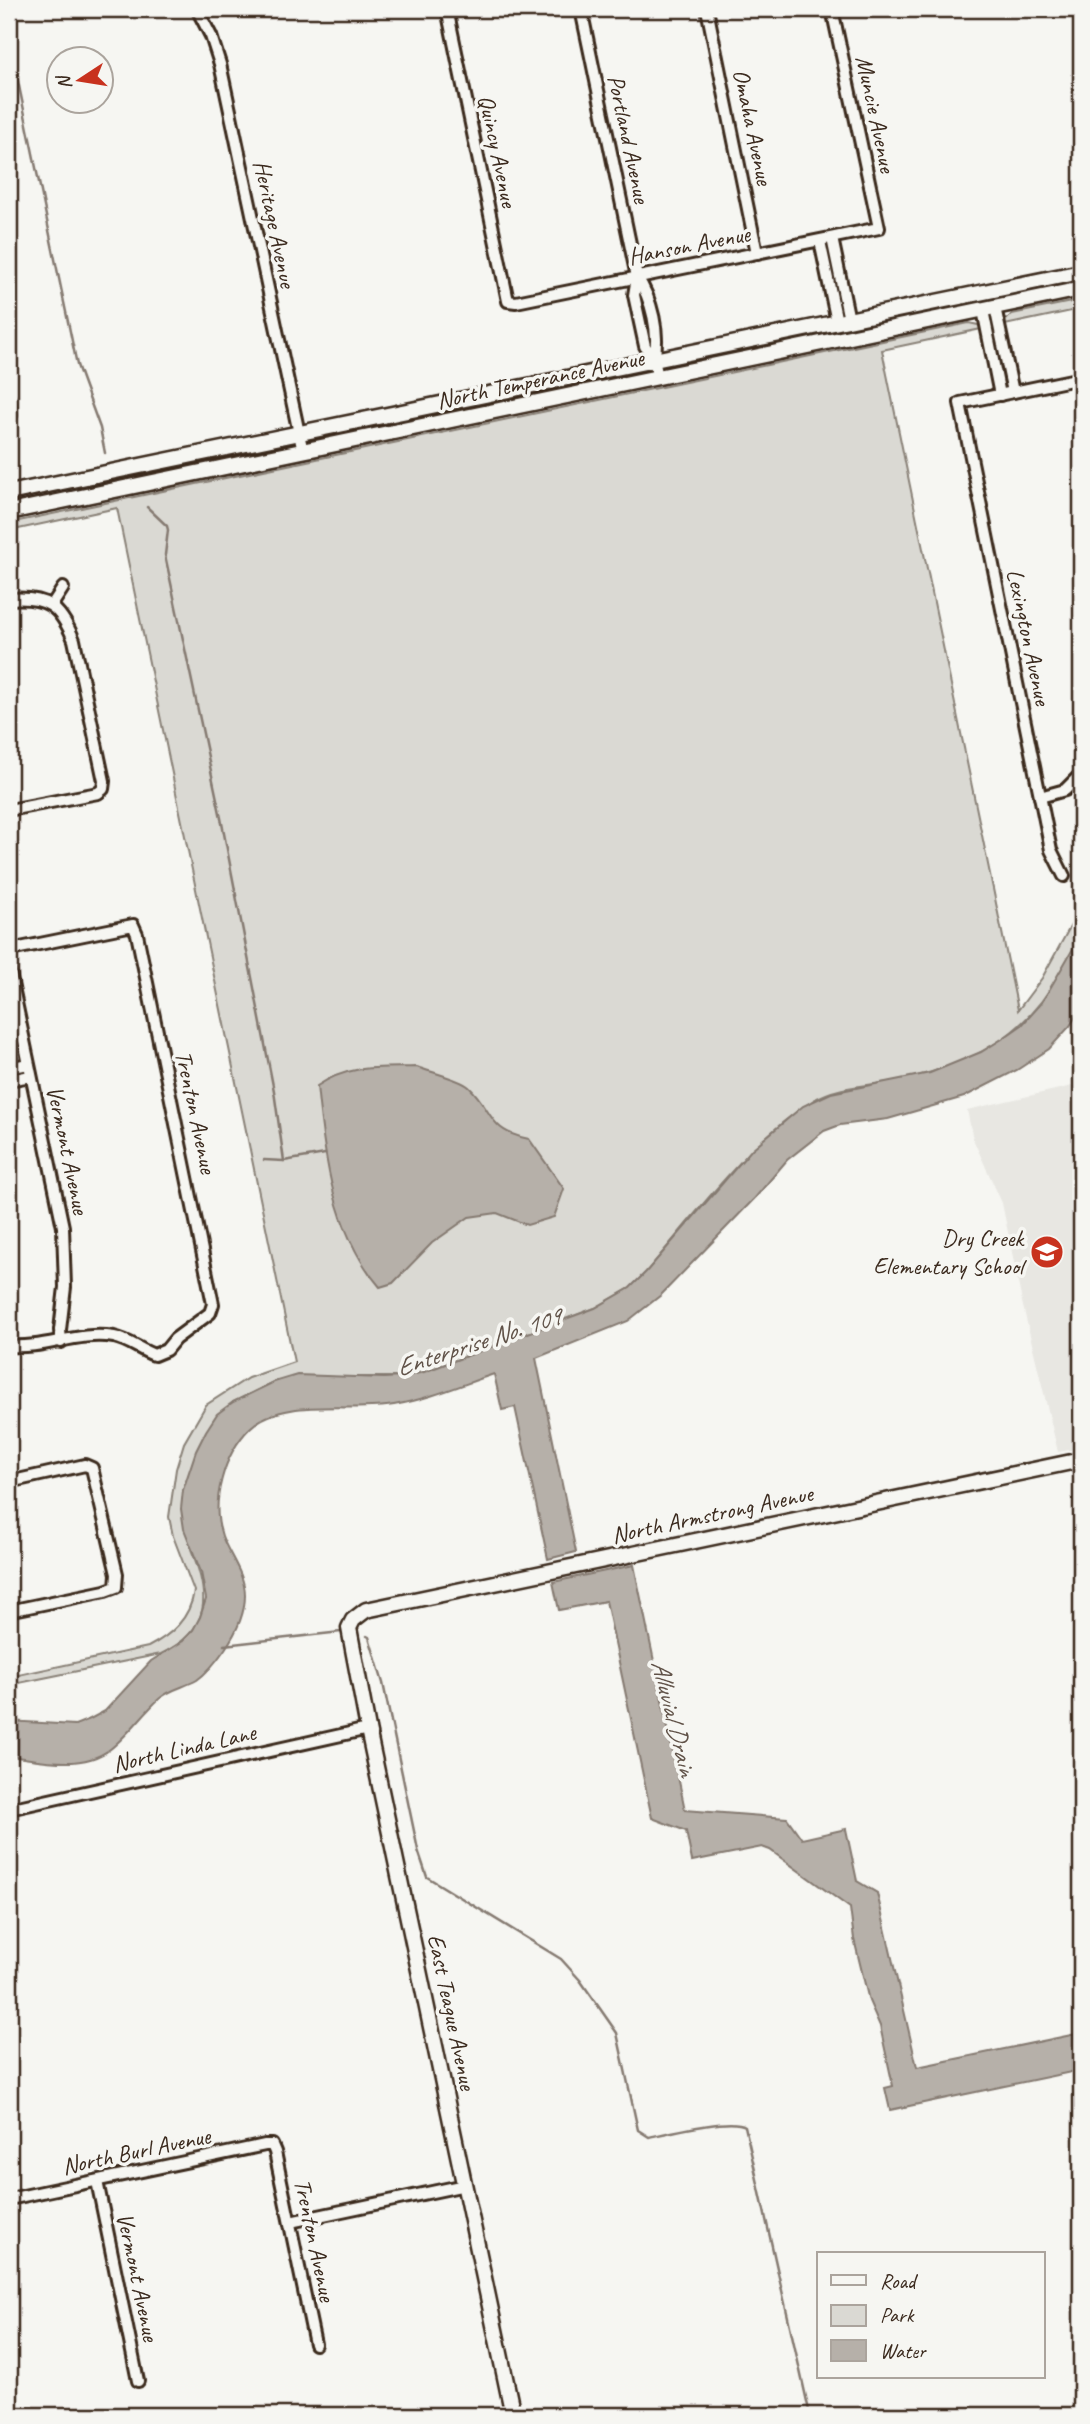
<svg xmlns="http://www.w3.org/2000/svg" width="1090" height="2424" font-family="Caveat,sans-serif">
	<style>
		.built { fill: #e8e7e2 }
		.green { fill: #dad9d3; stroke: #8a8278; stroke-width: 2 }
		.water { fill: #b6b0a9; stroke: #857a71; stroke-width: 2 }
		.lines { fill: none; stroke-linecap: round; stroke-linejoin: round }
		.stream { stroke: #857a71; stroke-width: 2.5 }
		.street-casing { stroke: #3b2a1e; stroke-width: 16 }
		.secondary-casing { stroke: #3b2a1e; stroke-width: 19 }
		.street { stroke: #f6f6f2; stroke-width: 10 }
		.secondary { stroke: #f6f6f2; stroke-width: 14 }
		.labels { text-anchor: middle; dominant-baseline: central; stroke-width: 7; stroke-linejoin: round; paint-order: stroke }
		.street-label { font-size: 24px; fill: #3b2a1e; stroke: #f6f6f2 }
		.poi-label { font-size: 24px; fill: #3b2a1e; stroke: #f6f6f2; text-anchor: end }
		.water-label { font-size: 26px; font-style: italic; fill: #605248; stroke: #f6f6f2 }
	</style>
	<rect width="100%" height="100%" fill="#f6f6f2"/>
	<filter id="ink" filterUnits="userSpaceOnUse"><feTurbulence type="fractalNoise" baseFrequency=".0143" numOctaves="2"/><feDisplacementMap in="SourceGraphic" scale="14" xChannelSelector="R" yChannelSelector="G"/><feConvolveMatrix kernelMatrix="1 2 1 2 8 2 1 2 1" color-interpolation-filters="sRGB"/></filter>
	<g filter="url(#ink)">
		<!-- built -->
		<polygon class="built" points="1081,1084 1081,1448 1058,1452 1022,1302 1002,1203 973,1139 967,1110"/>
		<!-- green -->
		<g class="green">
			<polygon points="1081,300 1081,309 1005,325 1006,320 1012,314"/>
			<path d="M 969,323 L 978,325 L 981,329 L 882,350 L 1018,1010 L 1042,978 L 1081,907 C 1081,916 1083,926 1081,934 C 1079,946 1067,960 1061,971 C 1027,1035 974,1063 905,1079 C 875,1086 839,1084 812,1101 C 748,1142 696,1214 646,1272 L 630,1288 L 595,1308 L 424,1372 L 402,1377 L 341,1377 L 274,1382 L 233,1402 L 191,1549 C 210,1595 212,1629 161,1654 L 9,1685 L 9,1677 L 148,1647 C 171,1635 190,1619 194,1591 L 173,1536 L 169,1517 L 176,1469 L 184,1443 L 206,1405 L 248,1378 L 294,1362 L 117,508 L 9,531 L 9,523 Z"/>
		</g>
		<!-- water -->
		<g class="water">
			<path d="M 1081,935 L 1081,1008 L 1070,1026 L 1049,1049 L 1017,1070 L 964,1097 L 888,1119 L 840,1125 L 824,1131 L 787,1160 L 755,1198 L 661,1295 L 628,1321 L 536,1358 L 576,1552 L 548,1559 L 515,1407 L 502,1410 L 494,1374 C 461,1385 429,1399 394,1405 C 351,1413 283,1396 250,1428 C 224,1454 210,1502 222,1536 C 229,1555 245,1574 245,1595 C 245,1615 236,1633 225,1649 C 218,1659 207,1673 197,1680 C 185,1687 170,1689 159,1699 C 144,1713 131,1731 115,1745 C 87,1772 43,1760 9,1756 L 9,1721 L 75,1725 L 90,1719 L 105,1711 L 151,1661 L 183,1641 L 193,1630 L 200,1617 L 206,1599 L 201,1572 L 184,1529 L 181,1509 L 183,1490 L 196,1451 L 206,1431 L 217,1414 L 233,1402 L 274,1382 L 297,1375 L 384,1378 L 402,1377 L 424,1372 L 595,1308 L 630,1288 L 646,1272 L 752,1149 L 803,1106 L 831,1093 L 930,1073 L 981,1052 L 1002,1039 L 1022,1025 L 1041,1004 Z"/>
			<path d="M 417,1067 C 430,1072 460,1079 469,1087 C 494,1111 487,1131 529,1139 L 564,1189 L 554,1217 L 527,1225 L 497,1213 L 469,1217 L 432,1243 L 393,1283 L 380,1287 C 333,1233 324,1155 317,1086 C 349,1064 379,1068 417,1067 Z"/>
			<polygon points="634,1565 685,1810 787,1818 802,1839 846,1829 857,1881 877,1893 917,2067 1081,2033 1081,2070 890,2110 885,2088 893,2086 880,2026 869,2001 854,1939 850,1908 770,1850 762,1847 692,1861 686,1831 652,1818 606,1601 559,1610 553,1582"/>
		</g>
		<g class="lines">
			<!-- stream -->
			<g class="stream">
				<polyline points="9,38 77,365 100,428 105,453"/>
				<polyline points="147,507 167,526 168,530 165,555 221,818 274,1091 284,1161"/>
				<polyline points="264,1160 284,1161 325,1154"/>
				<path d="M 367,1636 L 369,1637 L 383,1683 L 418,1850 L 427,1877 L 561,1959 L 580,1980 L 617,2033 L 638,2130 L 649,2137 C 668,2133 731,2117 745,2126 L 810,2415"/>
				<polyline points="224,1645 341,1632"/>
			</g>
			<defs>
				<g id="street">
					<polyline points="197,9 211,36 220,64 303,452"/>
					<polyline points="447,9 508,301 516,302 879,228 832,9"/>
					<polyline points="581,9 637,277 634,295 645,346 654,360 658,377"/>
					<polyline points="707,9 757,253"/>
					<polyline points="832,238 849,320"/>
					<polyline points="820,241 837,322"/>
					<path d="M 637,277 C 652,299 660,334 654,360"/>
					<polyline points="995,307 1013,392"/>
					<polyline points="983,310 1000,395"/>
					<polyline points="9,399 11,415"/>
					<path d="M 9,599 C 47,596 60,606 74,640 L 104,781 L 103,789 L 98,793 L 9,810"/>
					<polyline points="52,605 63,588"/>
					<polyline points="1040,797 1065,790 1081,774"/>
					<polyline points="1064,876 1051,850 960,403 1081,378"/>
					<path d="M 9,952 L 15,949 L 133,925 L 137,934 L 213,1304 L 210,1313 L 175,1339 L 166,1350 L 154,1355 C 140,1350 129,1340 114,1337 C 78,1331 45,1349 9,1346"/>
					<polyline points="9,969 63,1227 65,1287 60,1330 61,1342"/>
					<polyline points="9,1068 28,1064"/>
					<polyline points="9,1080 31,1076"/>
					<polyline points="9,1482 85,1465 92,1468 117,1574 116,1587 105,1591 9,1611"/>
					<polyline points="9,1809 368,1729"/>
					<polyline points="97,2181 138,2381"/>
					<polyline points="9,2199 265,2145 272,2145 275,2152 315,2344"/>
					<polyline points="290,2222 465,2185"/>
				</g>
				<g id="secondary">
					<polyline points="9,493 1081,272"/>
					<polyline points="9,512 1081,289"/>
					<polyline points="513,2415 368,1729 349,1628 353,1620 366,1610 1081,1460"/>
				</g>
			</defs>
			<!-- street casing -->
			<use href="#street" class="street-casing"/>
			<!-- secondary casing -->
			<use href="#secondary" class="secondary-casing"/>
			<!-- street -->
			<use href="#street" class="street"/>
			<!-- secondary -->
			<use href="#secondary" class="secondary"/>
		</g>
	</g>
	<!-- icons -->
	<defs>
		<symbol id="school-disc" viewBox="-11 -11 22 22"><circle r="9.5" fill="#c8321e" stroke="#f6f6f2"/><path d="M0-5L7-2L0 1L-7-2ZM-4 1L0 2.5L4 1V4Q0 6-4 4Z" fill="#fff"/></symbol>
	</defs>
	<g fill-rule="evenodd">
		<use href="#school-disc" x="1028" y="1233" width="38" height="38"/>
	</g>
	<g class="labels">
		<!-- street labels -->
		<g class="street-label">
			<text transform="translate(876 114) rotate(78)">Muncie Avenue</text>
			<text transform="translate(753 127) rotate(78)">Omaha Avenue</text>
			<text transform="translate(629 139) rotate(78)">Portland Avenue</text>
			<text transform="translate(498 151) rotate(78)">Quincy Avenue</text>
			<text transform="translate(275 224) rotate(78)">Heritage Avenue</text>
			<text transform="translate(689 245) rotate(-11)">Hanson Avenue</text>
			<text transform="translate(540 379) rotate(-12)">North Temperance Avenue</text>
			<text transform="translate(1029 637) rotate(78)">Lexington Avenue</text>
			<text transform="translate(196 1112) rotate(78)">Trenton Avenue</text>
			<text transform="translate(68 1150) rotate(78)">Vermont Avenue</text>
			<text transform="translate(712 1514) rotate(-12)">North Armstrong Avenue</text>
			<text transform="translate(184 1748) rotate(-13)">North Linda Lane</text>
			<text transform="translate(452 2012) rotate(78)">East Teague Avenue</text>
			<text transform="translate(136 2151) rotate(-12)">North Burl Avenue</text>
			<text transform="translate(315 2240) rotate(78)">Trenton Avenue</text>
			<text transform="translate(138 2277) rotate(78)">Vermont Avenue</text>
		</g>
		<!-- poi labels -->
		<g class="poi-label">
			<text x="1023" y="1238">Dry Creek<tspan x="1023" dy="28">Elementary School</tspan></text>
		</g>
		<!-- water labels -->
		<g class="water-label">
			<text transform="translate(478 1342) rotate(-18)">Enterprise No. 109</text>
			<text transform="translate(674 1718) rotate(76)">Alluvial Drain</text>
		</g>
	</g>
	<!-- margin -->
	<rect width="1090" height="2424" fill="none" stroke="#f6f6f2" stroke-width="35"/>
	<rect x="18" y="18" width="1055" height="2389" fill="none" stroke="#3b2a1e" stroke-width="2.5" filter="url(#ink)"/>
	<!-- legend -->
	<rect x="817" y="2252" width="228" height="126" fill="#f6f6f2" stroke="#aba49d" stroke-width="2"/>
	<rect x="831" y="2275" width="35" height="10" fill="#f6f6f2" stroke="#aba49d" stroke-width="2"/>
	<text x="880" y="2288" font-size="21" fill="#3b2a1e">Road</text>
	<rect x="831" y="2305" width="35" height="21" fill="#dad9d3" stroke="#aba49d" stroke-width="2"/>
	<text x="880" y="2322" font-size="21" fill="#3b2a1e">Park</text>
	<rect x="831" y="2340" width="35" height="21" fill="#b6b0a9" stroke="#aba49d" stroke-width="2"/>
	<text x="880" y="2358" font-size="21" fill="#3b2a1e">Water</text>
	<!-- north arrow -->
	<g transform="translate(80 80) rotate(258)"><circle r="33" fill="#f6f6f2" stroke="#aba49d" stroke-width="2"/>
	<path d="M0-5L12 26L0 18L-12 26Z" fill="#c8321e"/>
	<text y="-10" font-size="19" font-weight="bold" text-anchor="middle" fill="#3b2a1e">N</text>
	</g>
</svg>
